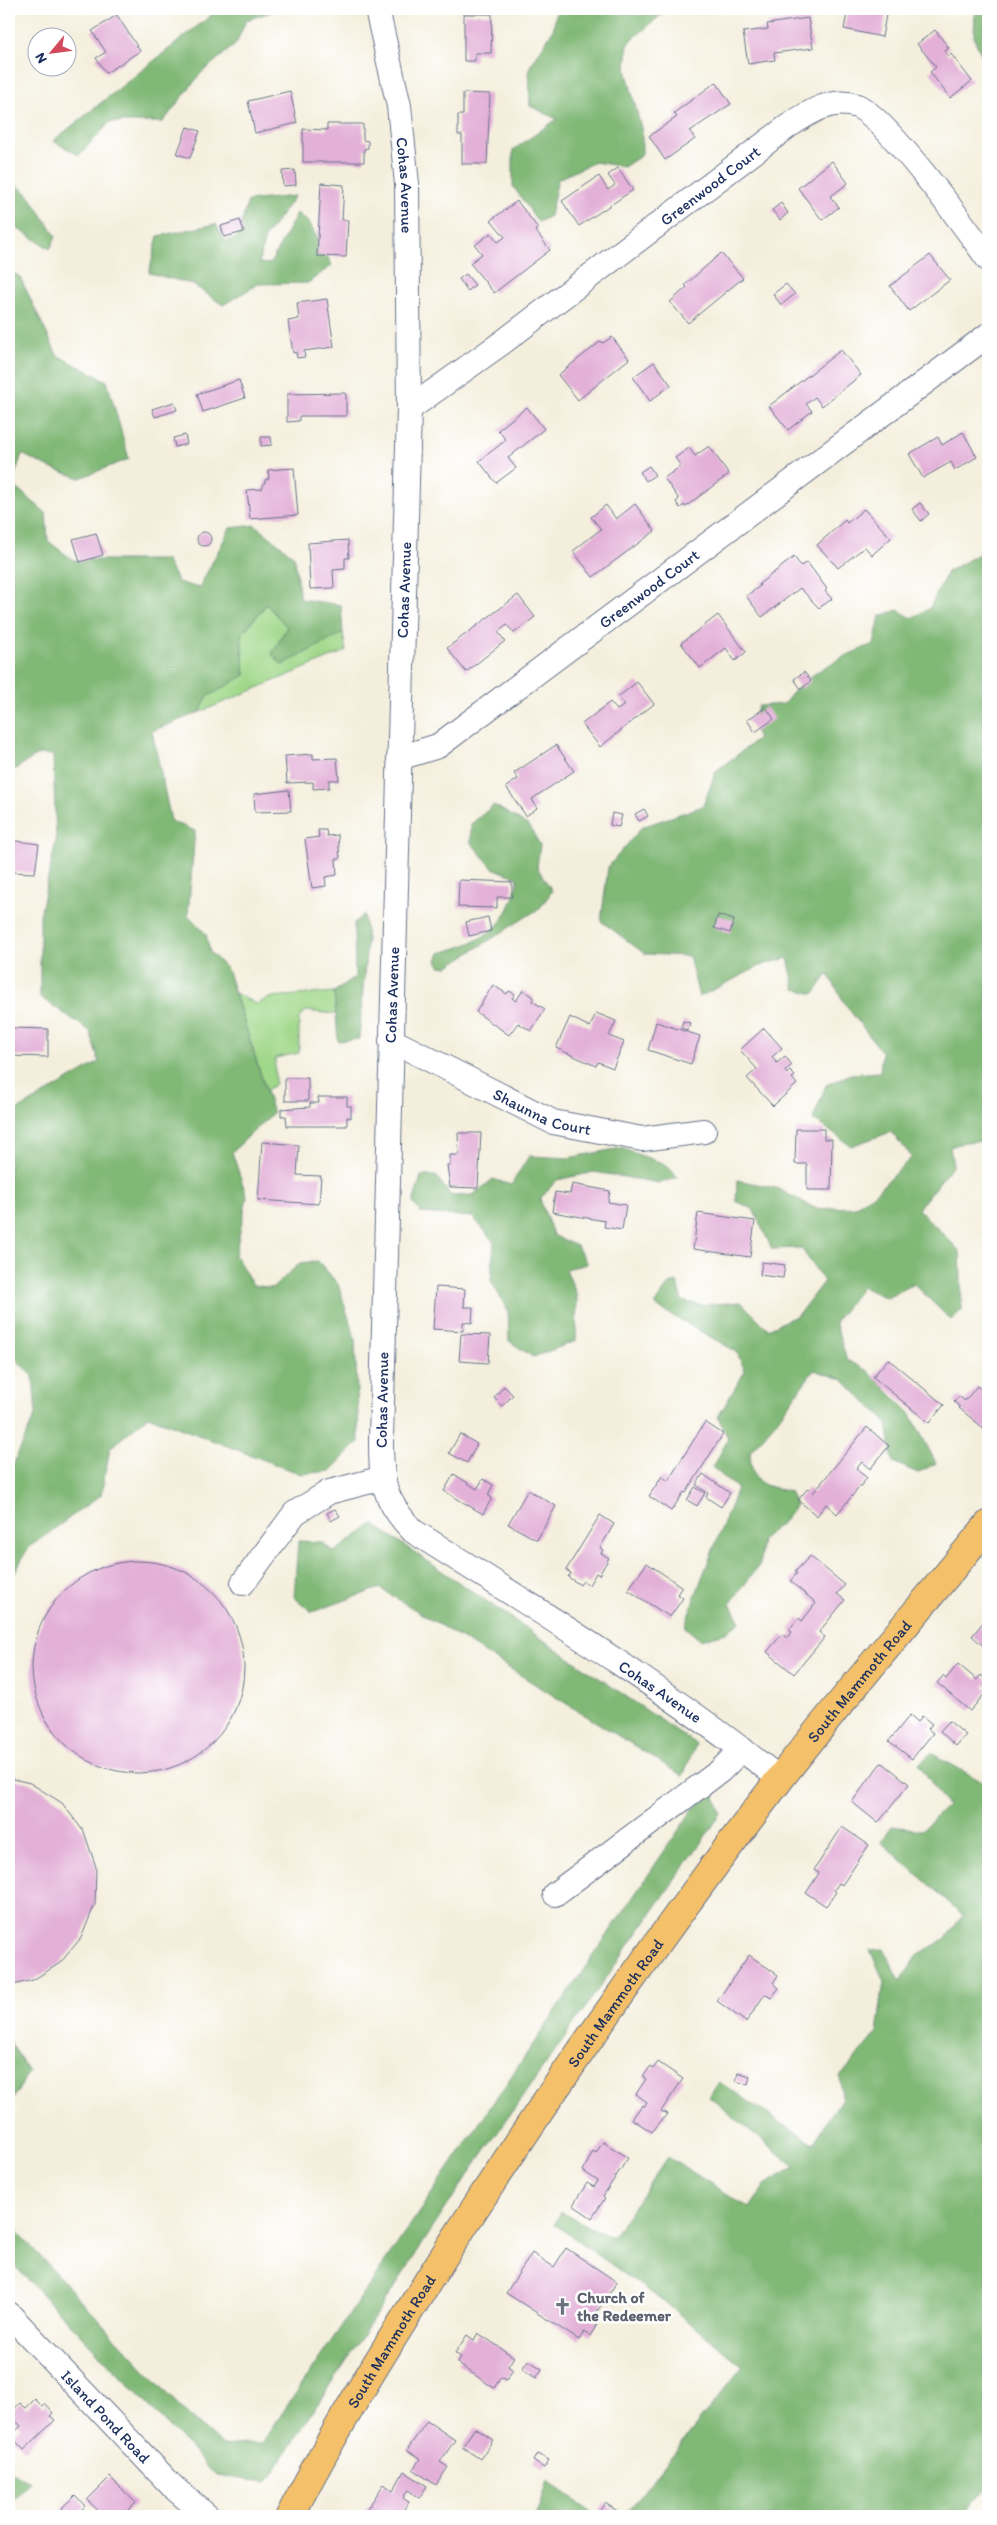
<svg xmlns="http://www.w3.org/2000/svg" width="997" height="2525" font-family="Itim,sans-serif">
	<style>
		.green { fill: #a0d88a; stroke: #5e8474 }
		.forest { fill: #80b876; stroke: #4e746a }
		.building { fill: #e3b0d8 }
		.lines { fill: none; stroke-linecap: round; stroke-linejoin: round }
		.minor-casing { stroke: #67728a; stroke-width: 26 }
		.major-casing { stroke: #67728a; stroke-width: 30 }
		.minor { stroke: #fff; stroke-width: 24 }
		.major { stroke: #f4c16b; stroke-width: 28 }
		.labels { text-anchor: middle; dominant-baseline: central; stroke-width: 5; stroke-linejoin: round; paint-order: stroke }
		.street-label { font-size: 16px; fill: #1b2f5e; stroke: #fff }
		.worship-label { font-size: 16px; font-weight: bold; fill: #5b616d; stroke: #fff; text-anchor: start }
	</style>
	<rect width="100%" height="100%" fill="#fff"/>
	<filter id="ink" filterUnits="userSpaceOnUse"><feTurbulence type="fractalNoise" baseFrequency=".02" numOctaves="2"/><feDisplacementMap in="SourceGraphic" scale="10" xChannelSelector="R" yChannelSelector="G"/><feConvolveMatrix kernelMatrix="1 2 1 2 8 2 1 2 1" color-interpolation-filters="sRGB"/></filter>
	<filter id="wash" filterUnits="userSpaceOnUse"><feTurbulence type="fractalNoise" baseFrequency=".0096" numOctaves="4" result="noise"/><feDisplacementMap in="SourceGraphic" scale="20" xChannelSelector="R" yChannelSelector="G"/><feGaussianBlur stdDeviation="1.12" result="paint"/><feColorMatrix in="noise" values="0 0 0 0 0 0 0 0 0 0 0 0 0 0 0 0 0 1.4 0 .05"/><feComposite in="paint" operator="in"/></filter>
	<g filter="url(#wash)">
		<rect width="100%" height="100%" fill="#f4efdd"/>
		<!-- green -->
		<g class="green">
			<polygon points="267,604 287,627 272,654 282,665 343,633 346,651 200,712 207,697 245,675 241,635"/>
			<polygon points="334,992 336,1014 305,1011 299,1018 299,1053 275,1058 275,1084 266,1091 235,993 256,1004 272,997"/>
		</g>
		<!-- forest -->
		<g class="forest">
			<polygon points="219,9 281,9 246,20 236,44 201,73 163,122 110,122 79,155 53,141"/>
			<polygon points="557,9 668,9 628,43 626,69 642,132 642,155 624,167 595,162 558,179 550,216 538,222 513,186 513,150 557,119 530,106 529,68 553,30"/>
			<polygon points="975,9 988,9 988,68 974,39"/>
			<polygon points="9,180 28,194 56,236 50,249 9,223"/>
			<polygon points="295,196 265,237 259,263 270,264 297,213 309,223 332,265 308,283 258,284 223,305 192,284 149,273 158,236 216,224 225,241 237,238 248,201"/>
			<polygon points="9,271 20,277 57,355 107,381 129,459 80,478 50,468 22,454 12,484 46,513 48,541 73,560 166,560 178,582 199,588 230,528 255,525 294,556 300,599 341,605 343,633 282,665 272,654 287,627 266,604 241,635 245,675 207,697 200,712 152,731 171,821 195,831 188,915 206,934 210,952 227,969 273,1113 232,1152 247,1197 235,1255 253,1285 273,1288 300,1263 318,1261 338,1284 355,1338 359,1442 330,1471 301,1474 148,1416 110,1448 101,1495 28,1548 9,1583 9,1474 36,1413 33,1376 9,1353 9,1115 99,1062 90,1031 40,997 40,915 56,841 53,755 39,754 9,773"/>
			<path d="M 988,549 L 988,1141 L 965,1142 L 950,1147 L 953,1165 L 918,1209 L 960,1251 L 962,1310 L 951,1320 L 914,1284 L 887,1298 L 862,1287 L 835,1322 L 847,1360 L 868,1371 L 910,1413 L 936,1463 L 918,1473 L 893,1462 L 887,1423 L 842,1379 L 814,1370 L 774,1424 L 750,1452 C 752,1484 760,1485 789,1491 L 796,1505 L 784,1521 L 762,1539 L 760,1564 L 730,1604 L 740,1622 L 726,1633 L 700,1640 L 685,1627 C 699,1579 721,1534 737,1488 L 713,1468 L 728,1438 L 718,1417 L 745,1371 L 737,1352 L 654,1305 L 669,1284 L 677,1282 L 682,1301 L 700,1305 L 741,1302 L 768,1329 L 798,1315 L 824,1281 L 801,1248 L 772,1249 L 753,1209 L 736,1201 L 737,1180 L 776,1188 L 817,1209 L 855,1207 L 874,1194 L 912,1157 L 891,1132 L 851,1146 L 813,1119 L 826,1085 L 851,1074 L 880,1072 L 882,1052 L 847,1007 L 828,974 L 814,994 L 795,989 L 788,958 L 762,965 L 699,997 L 689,956 L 645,954 L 601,921 L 608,867 L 642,827 L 703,806 L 716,771 L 758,739 L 752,722 L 758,706 L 784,704 C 803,675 842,656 874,644 L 880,616 L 898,610 L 912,618 L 930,608 L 947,572 Z"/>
			<path d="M 494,805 L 529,826 L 540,845 L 537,867 L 552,891 L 540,908 L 447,967 L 440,966 L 437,960 L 440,953 C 486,941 510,926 518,878 L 493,868 L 471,843 L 471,824 Z"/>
			<polygon points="364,914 367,940 359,1039 338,1041 334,992 355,977 354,923"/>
			<polygon points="621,1148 665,1164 678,1177 660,1183 594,1172 557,1180 540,1199 553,1235 577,1246 587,1264 566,1269 577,1296 576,1341 533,1357 509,1341 508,1311 491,1281 494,1242 473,1217 421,1213 413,1203 421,1176 436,1176 451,1196 473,1195 493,1179 511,1185 529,1156 568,1158"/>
			<polygon points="373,1524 696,1744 683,1776 380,1588 312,1612 294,1597 298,1541 322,1542 334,1552"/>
			<polygon points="931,1753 988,1785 988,2486 962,2516 624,2516 743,2366 660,2299 554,2224 561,2212 612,2238 668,2157 750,2208 765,2185 795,2167 709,2097 719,2082 813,2144 842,2098 840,2077 877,2032 884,1981 870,1950 884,1949 900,1981 919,1954 945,1939 963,1915 881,1842 892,1826 922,1830 947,1806 919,1764"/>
			<polygon points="713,1791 721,1814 465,2179 267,2482 216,2476 9,2260 9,2223 181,2408 223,2446 262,2443 693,1809"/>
			<polygon points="9,2040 29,2072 9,2106"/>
			<polygon points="9,2471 30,2482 9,2504"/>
			<polygon points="547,2481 597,2516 534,2516 536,2515"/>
		</g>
		<g id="blocks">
			<!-- building -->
			<g class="building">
				<polygon points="848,9 887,9 882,37 844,29"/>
				<polygon points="464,14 492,14 491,53 475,53 475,61 464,61"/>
				<polygon points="117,15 140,51 106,73 96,58 106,52 92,31"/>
				<polygon points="808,18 813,48 774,53 775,60 748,64 743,32 768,29 767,24"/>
				<polygon points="935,30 949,48 945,51 948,56 951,54 972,81 950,98 930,72 936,67 917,44"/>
				<polygon points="716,82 731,104 690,131 695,139 665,160 649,136 677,117 674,113"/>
				<polygon points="290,91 297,123 255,133 248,101"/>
				<polygon points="463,93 490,94 487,164 462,164 462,135 458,135 458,115 463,115"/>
				<polygon points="327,124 363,124 363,140 368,141 368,148 364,149 364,162 303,162 303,129 327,130"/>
				<polygon points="187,127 200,131 190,158 177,154"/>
				<polygon points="832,161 848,183 830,197 839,207 822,220 798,188"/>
				<polygon points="618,168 633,190 579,226 562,201 599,176 608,190 615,185 608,175"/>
				<polygon points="295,170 296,185 283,186 282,171"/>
				<polygon points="321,183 344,185 342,220 348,220 346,257 317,256"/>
				<polygon points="517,201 538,228 535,230 550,250 494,293 470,263 482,254 475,245 491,233 498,242 505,237 491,220"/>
				<polygon points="781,203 788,213 780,220 772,210"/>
				<polygon points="240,220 244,232 224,237 221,226"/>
				<polygon points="721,253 743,278 688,323 670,302 687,287 685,285"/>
				<polygon points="930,255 950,280 909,311 890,286"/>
				<polygon points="466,274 475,285 468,291 459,279"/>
				<polygon points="786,284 795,294 781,305 773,294"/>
				<polygon points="327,299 334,347 304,351 305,357 297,358 296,352 293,353 288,321 299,319 297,303"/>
				<polygon points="612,337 629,359 578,400 558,375 601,341 603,343"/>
				<polygon points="841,350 861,375 822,406 815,397 806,404 812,411 788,430 769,406"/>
				<polygon points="654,362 671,385 650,401 633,377"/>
				<polygon points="239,380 245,398 203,412 197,394"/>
				<polygon points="346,393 346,416 299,416 299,421 287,422 287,394"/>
				<polygon points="174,402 177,410 155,417 152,409"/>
				<polygon points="527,407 544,429 508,458 516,468 496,483 479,461 506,440 498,430"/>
				<polygon points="963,432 977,457 955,470 951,462 923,478 909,454 938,437 942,445"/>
				<polygon points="185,435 187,444 175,447 173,438"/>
				<polygon points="261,437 271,437 272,445 261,446"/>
				<polygon points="709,446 729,474 685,507 684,505 680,508 676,502 679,499 664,478 681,466 675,458 689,448 695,456"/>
				<polygon points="649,466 655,475 646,481 640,472"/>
				<polygon points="294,468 298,515 250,519 247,490 262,489 266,479 269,479 268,470"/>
				<polygon points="920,503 929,514 921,521 912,509"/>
				<polygon points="635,504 655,531 593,577 573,551 601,529 591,517 606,505 616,519"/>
				<polygon points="864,509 891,538 872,555 865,547 838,568 817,545 845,520 847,523"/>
				<circle cx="204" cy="539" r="7"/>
				<polygon points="96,533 103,555 80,562 73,539"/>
				<polygon points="348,540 349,558 345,558 345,569 333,570 334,588 310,589 308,543"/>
				<polygon points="794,557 801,566 807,562 827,589 825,591 832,599 819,608 800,588 762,617 746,596 760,586 759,584"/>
				<polygon points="518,595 535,617 514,633 507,625 498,632 505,641 466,672 447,648"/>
				<polygon points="718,615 746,652 735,661 726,648 700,668 681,643"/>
				<polygon points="804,672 811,681 801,689 794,679"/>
				<polygon points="637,682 654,704 600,747 582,724 610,702 617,710 625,705 618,697"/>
				<polygon points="766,707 774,719 755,732 747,720"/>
				<polygon points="556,745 574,771 532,799 537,808 526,816 506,787 518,779 514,773"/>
				<polygon points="313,754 313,759 337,758 339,780 329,780 329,788 313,789 313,782 287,783 285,756"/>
				<polygon points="289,790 291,811 255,812 254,794"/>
				<polygon points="644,809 648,816 639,821 635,814"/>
				<polygon points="612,813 622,815 619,827 610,825"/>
				<polygon points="318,830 326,830 327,836 338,835 340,859 336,859 337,875 325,877 326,886 312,888 305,839 319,837"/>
				<polygon points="9,840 39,844 35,873 10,872"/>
				<polygon points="459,880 512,882 512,897 497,897 497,908 458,907"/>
				<polygon points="718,915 734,920 730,933 714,928"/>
				<polygon points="488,917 491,931 469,936 466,922"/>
				<polygon points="493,985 507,994 509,991 515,994 512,998 516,1001 523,990 534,997 532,1001 545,1009 531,1031 518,1023 509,1035 476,1012"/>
				<polygon points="596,1013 616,1021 609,1036 624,1042 613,1068 598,1062 596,1066 556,1048 570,1017 590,1027"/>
				<polygon points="683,1021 690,1023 688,1030 681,1028"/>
				<polygon points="656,1022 700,1036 691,1064 648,1050"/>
				<polygon points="9,1028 48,1029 48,1057 9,1056"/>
				<polygon points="764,1028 782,1048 772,1057 777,1063 785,1056 792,1065 785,1071 787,1074 790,1071 795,1076 792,1078 797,1084 773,1106 747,1078 757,1069 740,1050"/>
				<rect x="285" y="1078" width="23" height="23"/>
				<polygon points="318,1097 347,1097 347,1106 351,1106 351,1118 347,1117 347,1126 287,1126 286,1116 281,1116 281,1109 310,1107 310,1103 319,1103"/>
				<polygon points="796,1129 824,1129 824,1139 832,1139 831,1190 807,1190 807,1164 795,1164"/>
				<polygon points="458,1133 481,1133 478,1188 450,1187 447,1165 450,1165 450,1155 459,1155"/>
				<polygon points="262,1142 299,1145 297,1175 321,1176 319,1204 258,1200"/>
				<polygon points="572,1184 610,1191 608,1202 626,1205 622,1230 604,1227 605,1221 552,1212 555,1192 570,1194"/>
				<polygon points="698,1213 755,1221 750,1257 693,1249"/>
				<polygon points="762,1262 785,1265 783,1278 760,1275"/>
				<polygon points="436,1287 465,1289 464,1307 473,1307 472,1323 463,1322 463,1331 433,1329"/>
				<polygon points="461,1334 490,1335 488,1363 459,1361"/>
				<polygon points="888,1359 944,1405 929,1423 873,1377"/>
				<polygon points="504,1386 513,1395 502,1406 494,1398"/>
				<polygon points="977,1386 988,1395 988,1432 959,1408 960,1407 954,1402 959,1396 965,1401"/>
				<polygon points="705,1422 723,1434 686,1493 684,1492 671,1511 649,1496 662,1476 668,1481"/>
				<polygon points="867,1427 889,1446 870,1469 862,1462 856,1469 867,1478 837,1514 826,1504 817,1516 798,1500 808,1488 813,1493"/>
				<polygon points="460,1434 477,1444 467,1463 449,1453"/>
				<polygon points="454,1474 477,1489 483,1479 493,1485 488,1495 492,1498 483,1514 444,1491"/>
				<polygon points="703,1474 730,1493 721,1507 706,1497 708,1493 696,1485"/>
				<polygon points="695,1487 705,1493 697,1506 687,1500"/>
				<polygon points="528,1490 556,1506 537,1540 508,1524"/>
				<polygon points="335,1509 340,1516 331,1521 327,1513"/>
				<polygon points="600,1515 614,1524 600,1548 603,1550 601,1553 609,1558 599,1575 596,1573 589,1585 583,1581 580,1585 568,1577 571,1573 566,1570"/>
				<polygon points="810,1556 845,1585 837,1594 845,1600 819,1632 825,1637 794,1674 767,1652 782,1634 787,1638 792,1632 789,1630 798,1618 802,1621 816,1603 790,1581 797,1573 795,1572"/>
				<circle cx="138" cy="1667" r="106"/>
				<polygon points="647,1563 682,1587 677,1594 683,1598 670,1617 628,1590"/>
				<polygon points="988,1616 988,1650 972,1636"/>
				<polygon points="958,1664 977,1680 981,1675 988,1681 984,1686 988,1690 970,1711 937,1683 943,1676 946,1679"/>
				<polygon points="910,1715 918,1722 922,1716 932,1724 928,1729 933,1733 912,1759 889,1741"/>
				<polygon points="949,1721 966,1735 956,1746 940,1731"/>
				<polygon points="883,1763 909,1784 878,1823 852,1802 880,1764"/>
				<polygon points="9,1778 30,1783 62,1803 84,1832 96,1867 95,1904 81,1938 60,1963 33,1980 9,1986"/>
				<polygon points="842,1827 869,1845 842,1885 839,1883 834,1890 836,1892 826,1906 806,1893 819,1873 814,1870"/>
				<polygon points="749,1955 778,1975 773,1983 779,1988 771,1998 765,1994 746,2022 717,2001"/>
				<polygon points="658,2062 683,2079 661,2111 667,2114 652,2132 632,2119 642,2105 644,2107 647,2102 636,2094 646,2079 643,2077 650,2067 653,2069"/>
				<polygon points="738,2072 750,2076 748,2085 736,2081"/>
				<polygon points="603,2142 628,2158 603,2196 605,2198 592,2218 573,2205 587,2183 594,2187 598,2181 583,2171 593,2151 596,2153"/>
				<polygon points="566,2248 617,2282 592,2319 598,2323 590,2336 584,2332 579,2340 506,2293 532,2253 554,2267"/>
				<polygon points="478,2333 514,2357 508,2366 513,2370 506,2380 501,2377 494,2388 457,2363 461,2357 455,2353 467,2335 474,2340"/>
				<polygon points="528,2360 542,2369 536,2378 522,2369"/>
				<polygon points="35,2399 43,2407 45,2404 53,2413 50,2416 55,2420 24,2450 11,2436 21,2426 9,2414 20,2403 26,2408"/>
				<polygon points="427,2421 455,2440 440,2462 448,2467 436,2485 413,2469 420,2459 407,2450"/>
				<polygon points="475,2428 493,2440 480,2459 462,2447"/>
				<polygon points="537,2454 549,2460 544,2468 533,2461"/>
				<polygon points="404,2471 427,2486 419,2498 408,2490 403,2498 409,2502 399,2516 371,2516 365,2512 384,2484 393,2491"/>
				<polygon points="110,2477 136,2503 123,2516 104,2516 87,2500"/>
				<polygon points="75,2495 85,2506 75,2516 71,2516 62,2508"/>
				<polygon points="605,2503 619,2512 616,2516 604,2516 599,2512"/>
			</g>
		</g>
	</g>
	<g filter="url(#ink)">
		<use href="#blocks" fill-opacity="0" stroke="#67728a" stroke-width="1"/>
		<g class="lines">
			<defs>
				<g id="minor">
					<path id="s1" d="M 377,9 L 399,106 L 407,184 L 409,409 L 381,1439 C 381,1481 383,1500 413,1531 C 538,1610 664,1687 780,1779"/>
					<path id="s2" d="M 409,409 L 503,342 L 787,127 C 808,113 831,97 857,106 C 885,117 967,229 988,259"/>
					<path id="s3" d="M 399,758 L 438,746 L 988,335"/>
					<path id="s4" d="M 391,1040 L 553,1122 L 642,1139 L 704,1131"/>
					<polyline points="243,1583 295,1513 329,1492 383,1478"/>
					<polyline points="555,1894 720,1771 742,1749"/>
					<path id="s5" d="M 9,2314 L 173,2487 L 207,2516"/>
				</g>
				<g id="major">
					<path id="s6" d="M 290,2516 C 335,2428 389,2343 442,2259 C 547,2095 660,1935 779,1780 C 846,1693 919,1610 988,1525"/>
				</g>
			</defs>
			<!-- minor casing -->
			<use href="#minor" class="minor-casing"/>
			<!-- major casing -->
			<use href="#major" class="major-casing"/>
			<!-- minor -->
			<use href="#minor" class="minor"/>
			<!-- major -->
			<use href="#major" class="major"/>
		</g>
	</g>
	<!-- icons -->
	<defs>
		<symbol id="church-bare" viewBox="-9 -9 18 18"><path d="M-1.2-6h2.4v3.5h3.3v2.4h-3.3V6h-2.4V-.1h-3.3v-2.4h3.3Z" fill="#6b7280" stroke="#fff" stroke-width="2.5" paint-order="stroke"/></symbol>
	</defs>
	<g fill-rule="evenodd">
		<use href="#church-bare" x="550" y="2294" width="25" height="25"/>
	</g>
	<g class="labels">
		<!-- street labels -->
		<g class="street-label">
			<text stroke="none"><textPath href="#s1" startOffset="179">Cohas Avenue</textPath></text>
			<text stroke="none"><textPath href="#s2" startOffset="375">Greenwood Court</textPath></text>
			<text transform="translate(404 590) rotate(-88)">Cohas Avenue</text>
			<text stroke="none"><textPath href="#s3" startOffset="304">Greenwood Court</textPath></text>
			<text transform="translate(392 995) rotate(-88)">Cohas Avenue</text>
			<text stroke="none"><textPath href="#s4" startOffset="168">Shaunna Court</textPath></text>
			<text transform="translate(382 1400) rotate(-89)">Cohas Avenue</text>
			<text stroke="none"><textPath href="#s6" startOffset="1012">South Mammoth Road</textPath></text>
			<text stroke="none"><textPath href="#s1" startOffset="1829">Cohas Avenue</textPath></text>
			<text stroke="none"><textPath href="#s6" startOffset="608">South Mammoth Road</textPath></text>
			<text stroke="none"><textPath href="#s6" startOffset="202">South Mammoth Road</textPath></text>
			<text stroke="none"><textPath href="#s5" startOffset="141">Island Pond Road</textPath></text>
		</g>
		<!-- worship labels -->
		<g class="worship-label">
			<text x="577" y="2297">Church of<tspan x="577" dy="18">the Redeemer</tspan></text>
		</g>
	</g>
	<!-- margin -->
	<rect width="997" height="2525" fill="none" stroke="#fff" stroke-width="30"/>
	<!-- north arrow -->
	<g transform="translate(52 52) rotate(241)"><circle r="24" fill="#ffffff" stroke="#a4acbf"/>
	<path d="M0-4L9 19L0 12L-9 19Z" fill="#d1495b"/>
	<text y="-8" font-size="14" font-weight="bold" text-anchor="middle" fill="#1b2f5e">N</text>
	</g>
</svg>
